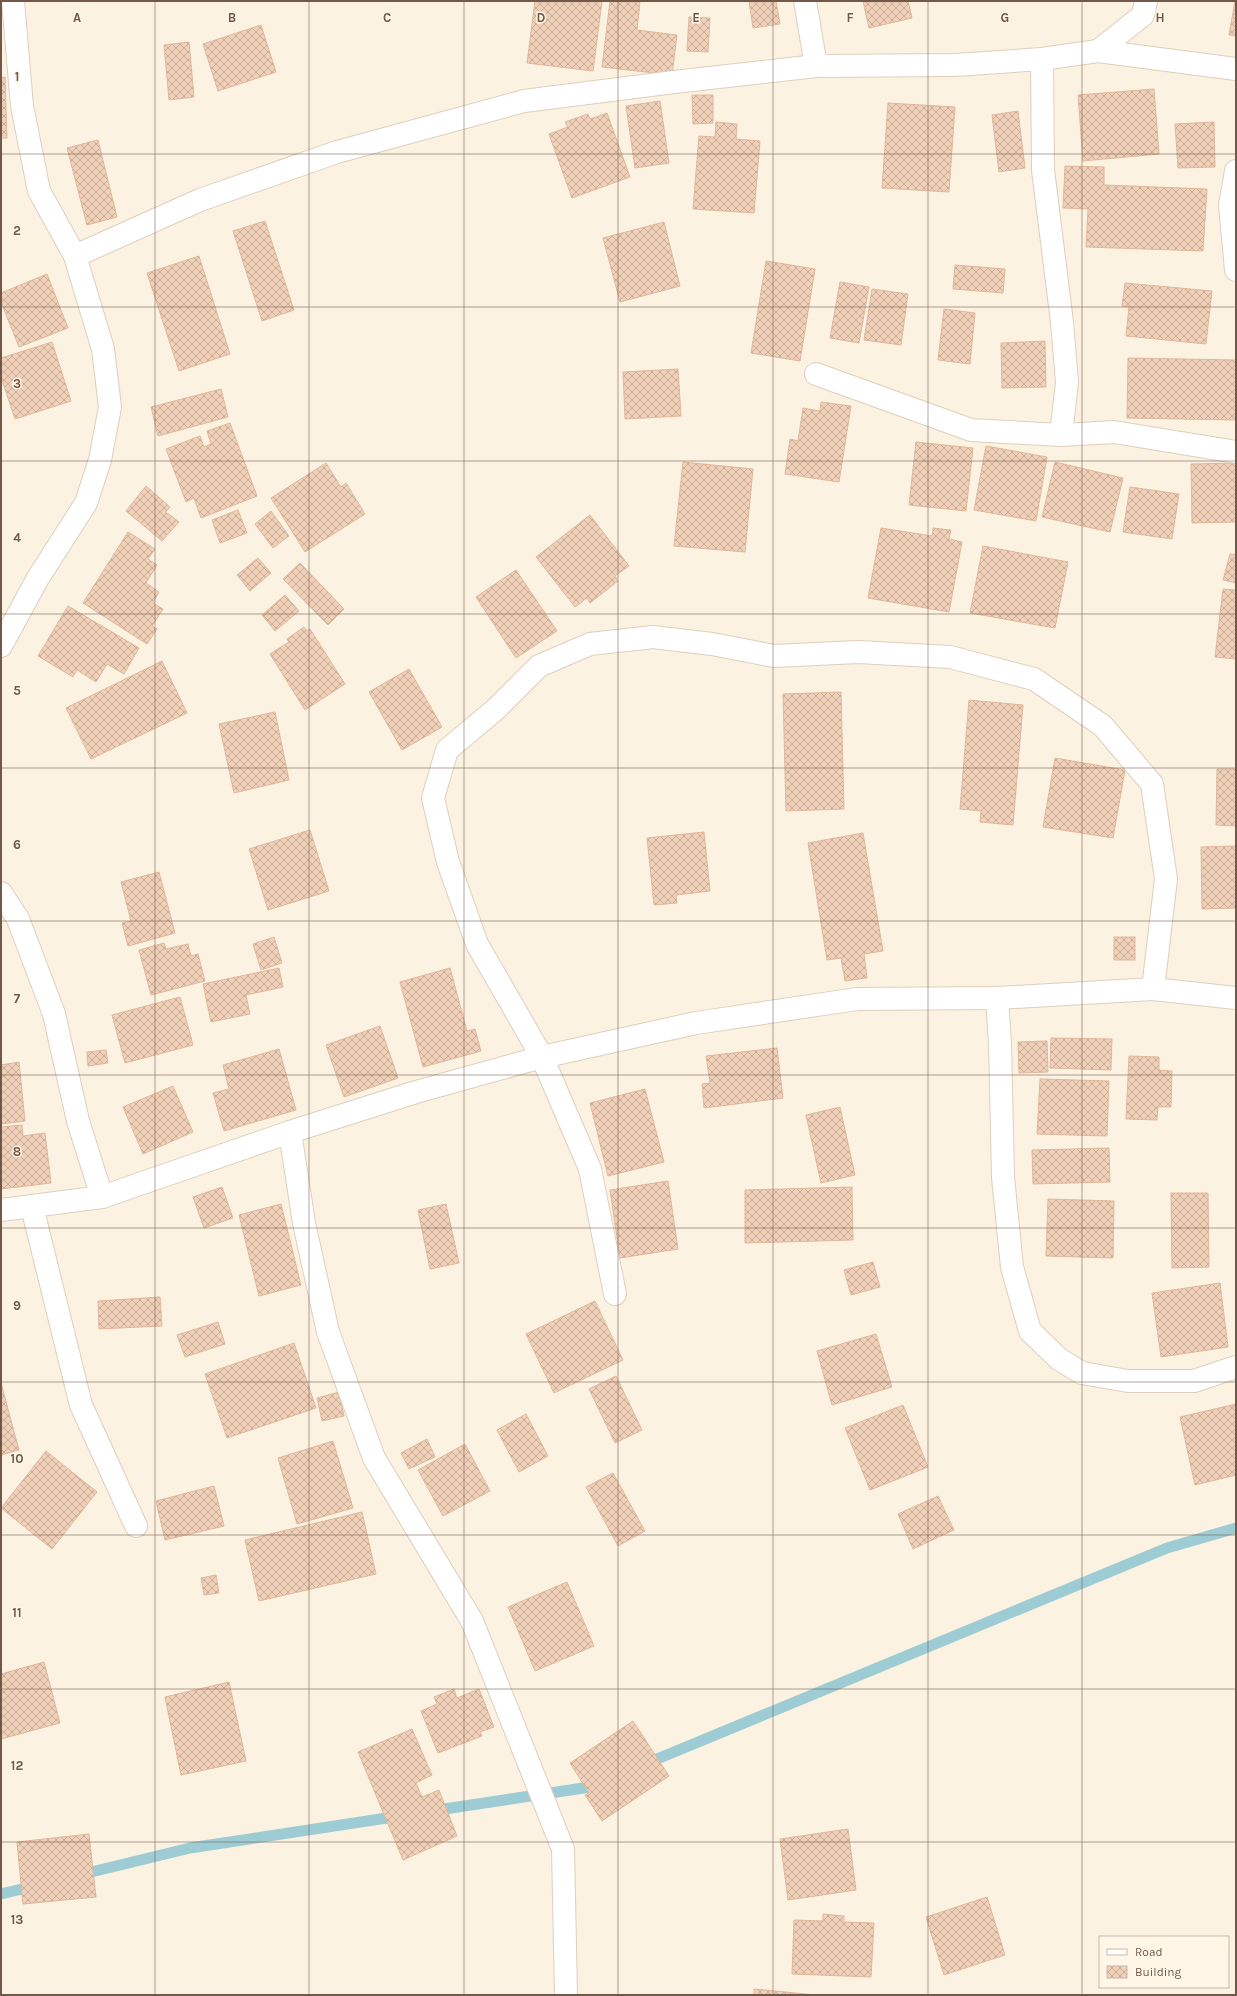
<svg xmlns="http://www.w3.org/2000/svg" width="1237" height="1996" font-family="Karla,sans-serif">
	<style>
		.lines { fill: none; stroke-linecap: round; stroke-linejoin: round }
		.stream { stroke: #9dccd5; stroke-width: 11 }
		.building { fill: url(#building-cross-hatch); stroke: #e2b79a }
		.street-casing { stroke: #dfcebd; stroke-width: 24 }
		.street { stroke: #fff; stroke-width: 22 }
		.grid { fill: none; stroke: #725849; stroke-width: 1; stroke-opacity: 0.55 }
		.grid-label { font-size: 13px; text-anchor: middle; font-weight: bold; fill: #725849; stroke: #fff6e7; stroke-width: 3; stroke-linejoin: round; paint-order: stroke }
	</style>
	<defs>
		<pattern id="building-cross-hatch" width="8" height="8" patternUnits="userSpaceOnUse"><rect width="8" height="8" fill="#f0d0b9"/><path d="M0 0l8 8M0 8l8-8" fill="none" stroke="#c7ac98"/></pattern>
	</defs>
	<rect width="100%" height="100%" fill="#fbf2e1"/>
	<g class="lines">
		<!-- stream -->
		<g class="stream">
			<polyline points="645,1764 1167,1548 1236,1528"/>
			<polyline points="431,1811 590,1787 600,1783"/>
			<polyline points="79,1875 190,1848 400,1816"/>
			<polyline points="1,1894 35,1886"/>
		</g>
	</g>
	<!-- building -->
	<g class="building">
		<polygon points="535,1 602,1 593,71 527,63"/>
		<polygon points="610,1 640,2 637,30 677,35 672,75 602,67"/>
		<polygon points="749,1 776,1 780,24 753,28"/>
		<polygon points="863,1 908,1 912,18 869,28"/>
		<polygon points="1235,1 1236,1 1236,36 1229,35"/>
		<polygon points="689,17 710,18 708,52 687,51"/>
		<polygon points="261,25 276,72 218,91 203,44"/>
		<polygon points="189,42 194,97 169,100 164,45"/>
		<polygon points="5,77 7,138 1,138 1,78"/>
		<polygon points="1154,89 1159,154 1083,161 1078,95"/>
		<polygon points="692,95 713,95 713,123 693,124"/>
		<polygon points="660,101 669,163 635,168 626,106"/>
		<polygon points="888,103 955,107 949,192 882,188"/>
		<polygon points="1018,111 1025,168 999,172 992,115"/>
		<polygon points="607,113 630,177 572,198 549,134 568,127 565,122 588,114 590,119"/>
		<polygon points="716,122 737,124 736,139 760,141 754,213 693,209 699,136 715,137"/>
		<polygon points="1214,122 1215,167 1178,168 1175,124"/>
		<polygon points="98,140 117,217 87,225 67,148"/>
		<polygon points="1065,166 1104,167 1104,185 1207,189 1203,251 1086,247 1088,209 1063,208"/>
		<polygon points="265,221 294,310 262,321 233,231"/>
		<polygon points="664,222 680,286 620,302 603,238"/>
		<polygon points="199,256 230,354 179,371 147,273"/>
		<polygon points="766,261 815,269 800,361 751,353"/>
		<polygon points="955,265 1005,269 1003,293 953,289"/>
		<polygon points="47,274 68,328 19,347 1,302 1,293"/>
		<polygon points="840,282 869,287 859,343 830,338"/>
		<polygon points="1125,283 1212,291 1206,344 1126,336 1129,307 1122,306"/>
		<polygon points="872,289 908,294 901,345 864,340"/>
		<polygon points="944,309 975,313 970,364 938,360"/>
		<polygon points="1045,341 1046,387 1002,388 1001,343"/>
		<polygon points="52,342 71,401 15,419 1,377 1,358"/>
		<polygon points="1128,358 1236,360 1236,420 1127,418"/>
		<polygon points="678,369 681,416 625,419 623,372"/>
		<polygon points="221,389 228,417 158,436 151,407"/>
		<polygon points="821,402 851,406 839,482 785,474 790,439 798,441 803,408 820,411"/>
		<polygon points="230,423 257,496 201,518 194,498 186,502 166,449 200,436 204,447 211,444 207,431"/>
		<polygon points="916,442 973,448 966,511 909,505"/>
		<polygon points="986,446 1047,457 1036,521 974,510"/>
		<polygon points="683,462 753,469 745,552 674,546"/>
		<polygon points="1055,462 1123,478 1110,532 1042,517"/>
		<polygon points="326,463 341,487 346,483 365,514 305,552 271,498"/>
		<polygon points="1236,463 1236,522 1192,523 1191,464"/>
		<polygon points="146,486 170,507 166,512 179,522 162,541 126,511"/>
		<polygon points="1130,487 1179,494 1172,539 1123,532"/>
		<polygon points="238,510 247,533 220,543 212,520"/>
		<polygon points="271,511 289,536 273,548 255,524"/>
		<polygon points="590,515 629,566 615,576 618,581 590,603 587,598 575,607 536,557"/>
		<polygon points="881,528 932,536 933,528 951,530 949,539 962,542 949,612 868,598"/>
		<polygon points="128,532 155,549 148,559 157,565 146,583 159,592 153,603 163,609 152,626 157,629 147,644 83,603"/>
		<polygon points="983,546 1068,562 1055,628 970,613"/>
		<polygon points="1230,554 1236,555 1236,583 1223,580"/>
		<polygon points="258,558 271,573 250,591 237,575"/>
		<polygon points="300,563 344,609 328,625 283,579"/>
		<polygon points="516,570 557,631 516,658 476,597"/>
		<polygon points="1223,589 1236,590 1236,659 1215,657"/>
		<polygon points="285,595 299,611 275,631 262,615"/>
		<polygon points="68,606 139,648 124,674 107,664 96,682 77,670 73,677 38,656"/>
		<polygon points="304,627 307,631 310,629 345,684 305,710 270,654 289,642 287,639"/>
		<polygon points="162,661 187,713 91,759 66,708"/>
		<polygon points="409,669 442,727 402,750 369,692"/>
		<polygon points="841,692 844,809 786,811 783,694"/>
		<polygon points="969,700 1023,705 1013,825 980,822 981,811 960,809"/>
		<polygon points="275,712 289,780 234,793 219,724"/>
		<polygon points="1055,758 1125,770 1113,838 1043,827"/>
		<polygon points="1217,769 1236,769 1236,826 1216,825"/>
		<polygon points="310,830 329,891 268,910 249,849"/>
		<polygon points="704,832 710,891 676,895 677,903 654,905 647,838"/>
		<polygon points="863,833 883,951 864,954 867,978 845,981 841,958 827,960 808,843"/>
		<polygon points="1236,846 1236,908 1202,909 1201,847"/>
		<polygon points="159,872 175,933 128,946 122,923 131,921 121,882"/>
		<polygon points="274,937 282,963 261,970 253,944"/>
		<rect x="1114" y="937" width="21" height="23"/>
		<polygon points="164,943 166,949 188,944 191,956 198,954 205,981 151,995 139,950"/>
		<polygon points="279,968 283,987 246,995 250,1014 211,1022 203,984"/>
		<polygon points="450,968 467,1031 475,1029 481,1051 423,1067 400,982"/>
		<polygon points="180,997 193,1045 125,1063 112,1015"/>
		<polygon points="380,1026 398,1078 344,1097 326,1045"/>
		<polygon points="1051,1038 1112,1039 1111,1070 1050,1068"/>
		<polygon points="1047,1041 1048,1072 1019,1073 1018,1042"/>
		<polygon points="777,1048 783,1098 704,1108 702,1084 710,1083 706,1056"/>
		<polygon points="279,1049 296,1110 224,1131 213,1093 229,1089 223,1065"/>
		<polygon points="106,1050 108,1063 88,1066 87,1052"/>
		<polygon points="1129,1056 1159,1057 1159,1070 1172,1071 1171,1107 1158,1107 1157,1120 1126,1119"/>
		<polygon points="19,1062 25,1121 1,1124 1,1065"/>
		<polygon points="1040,1079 1109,1081 1107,1136 1037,1134"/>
		<polygon points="173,1086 193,1132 143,1154 123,1107"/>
		<polygon points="645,1089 664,1162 608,1176 590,1103"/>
		<polygon points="840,1107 855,1175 821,1183 806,1115"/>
		<polygon points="22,1125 23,1136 45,1133 51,1183 1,1189 1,1127"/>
		<polygon points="1109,1148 1110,1182 1033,1184 1032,1150"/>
		<polygon points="668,1181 678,1249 620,1258 610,1190"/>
		<polygon points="222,1187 233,1218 204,1228 193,1197"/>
		<polygon points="852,1187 853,1240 745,1243 745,1190"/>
		<polygon points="1171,1193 1208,1193 1209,1267 1172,1268"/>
		<polygon points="1048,1199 1114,1201 1113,1258 1046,1256"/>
		<polygon points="281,1204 301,1285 259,1296 239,1215"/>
		<polygon points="446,1204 459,1263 430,1269 418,1210"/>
		<polygon points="873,1262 880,1287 851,1295 844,1270"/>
		<polygon points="1220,1283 1228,1347 1161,1357 1152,1293"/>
		<polygon points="160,1297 162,1326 99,1329 98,1301"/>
		<polygon points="595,1301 623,1360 554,1393 526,1334"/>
		<polygon points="218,1322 225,1344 185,1357 177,1335"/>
		<polygon points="876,1334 892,1387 832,1405 817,1351"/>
		<polygon points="294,1343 316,1408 227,1438 205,1374"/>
		<polygon points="616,1376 642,1430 615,1443 589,1389"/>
		<polygon points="1,1383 19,1450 1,1455"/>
		<polygon points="339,1392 344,1416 322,1421 317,1398"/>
		<polygon points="1236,1404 1236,1475 1195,1485 1180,1417"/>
		<polygon points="903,1405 928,1467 870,1490 845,1428"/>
		<polygon points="526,1414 548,1456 519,1472 497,1430"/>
		<polygon points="427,1439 435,1457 409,1469 401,1453"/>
		<polygon points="333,1441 353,1508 297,1524 278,1458"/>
		<polygon points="465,1444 490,1491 443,1516 418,1470"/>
		<polygon points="46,1451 97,1492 52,1549 1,1508"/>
		<polygon points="613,1473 645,1531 618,1546 586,1487"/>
		<polygon points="214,1486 224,1526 165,1540 156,1501"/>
		<polygon points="938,1496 954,1530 913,1549 898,1514"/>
		<polygon points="362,1512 376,1574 259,1601 245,1540"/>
		<polygon points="216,1575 219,1593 204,1595 201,1578"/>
		<polygon points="567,1582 594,1646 535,1671 508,1607"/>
		<polygon points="44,1662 60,1723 1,1739 1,1674"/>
		<polygon points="229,1682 246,1761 181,1775 165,1697"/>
		<polygon points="454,1689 457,1698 479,1689 494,1727 480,1732 482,1736 438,1753 421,1711 437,1704 434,1697"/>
		<polygon points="633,1721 669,1776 602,1821 585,1795 589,1793 570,1763"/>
		<polygon points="412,1729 432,1775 416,1783 422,1797 439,1790 457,1836 403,1860 358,1752"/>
		<polygon points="848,1829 856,1890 788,1900 780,1839"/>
		<polygon points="89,1834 96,1897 23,1904 17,1842"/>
		<polygon points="987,1897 1005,1955 944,1975 926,1917"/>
		<polygon points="823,1914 844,1916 844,1922 874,1923 871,1977 792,1974 794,1920 823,1921"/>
		<polygon points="754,1989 816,1995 754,1995"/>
	</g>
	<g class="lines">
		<defs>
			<g id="street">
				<polyline points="805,1 816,66"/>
				<polyline points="1098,51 1143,15 1146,1"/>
				<polyline points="1042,59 1043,170 1062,322 1067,382 1061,435"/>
				<polyline points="1236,171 1230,205 1236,270"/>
				<polyline points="75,256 200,200 337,152 524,101 674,82 816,66 955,65 1042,59 1098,51 1236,69"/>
				<polyline points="816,374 971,430 1061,435 1114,432 1236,452"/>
				<polyline points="1,646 38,578 86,503 100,460 110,407 103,349 75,256 39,191 22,106 13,1"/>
				<polyline points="1,893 18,919 54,1014 78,1121 102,1197"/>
				<polyline points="997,998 1000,1043 1003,1177 1012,1267 1030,1331 1059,1359 1082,1373 1128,1381 1194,1381 1236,1367"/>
				<polyline points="290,1132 304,1223 328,1332 374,1458 472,1621 563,1849 566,1995"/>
				<polyline points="32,1207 81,1405 136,1526"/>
				<polyline points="1,1210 102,1197 290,1132 416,1092 542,1057 696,1023 857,999 997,998 1153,989 1236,998"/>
				<polyline points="615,1294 590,1169 542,1057 477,944 448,862 433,798 447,750 496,709 539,666 590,644 653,637 712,644 774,656 858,652 950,657 1034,679 1103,726 1152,784 1166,879 1153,989"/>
			</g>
		</defs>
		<!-- street casing -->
		<use href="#street" class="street-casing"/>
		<!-- street -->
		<use href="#street" class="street"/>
	</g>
	<!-- grid -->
	<path class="grid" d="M 155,1 L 155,1995M 309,1 L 309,1995M 464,1 L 464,1995M 618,1 L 618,1995M 773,1 L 773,1995M 928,1 L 928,1995M 1082,1 L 1082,1995M 1,154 L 1236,154M 1,307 L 1236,307M 1,461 L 1236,461M 1,614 L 1236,614M 1,768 L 1236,768M 1,921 L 1236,921M 1,1075 L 1236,1075M 1,1228 L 1236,1228M 1,1382 L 1236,1382M 1,1535 L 1236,1535M 1,1689 L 1236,1689M 1,1842 L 1236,1842"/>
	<g class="grid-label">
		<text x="77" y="22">A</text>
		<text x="232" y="22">B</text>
		<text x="387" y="22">C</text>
		<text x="541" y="22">D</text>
		<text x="696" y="22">E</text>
		<text x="850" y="22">F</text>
		<text x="1005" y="22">G</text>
		<text x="1160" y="22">H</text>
		<text x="17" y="81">1</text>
		<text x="17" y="235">2</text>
		<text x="17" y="388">3</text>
		<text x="17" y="542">4</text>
		<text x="17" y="695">5</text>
		<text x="17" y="849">6</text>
		<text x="17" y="1003">7</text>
		<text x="17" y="1156">8</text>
		<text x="17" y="1310">9</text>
		<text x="17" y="1463">10</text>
		<text x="17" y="1617">11</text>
		<text x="17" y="1770">12</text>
		<text x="17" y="1924">13</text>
	</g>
	<!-- border -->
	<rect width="1237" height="1996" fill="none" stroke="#725849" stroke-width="4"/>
	<!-- legend -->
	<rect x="1099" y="1936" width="130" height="52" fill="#fff6e7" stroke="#c7b7a8"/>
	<rect x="1107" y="1949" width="20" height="6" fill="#ffffff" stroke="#c7b7a8"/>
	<text x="1135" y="1956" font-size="12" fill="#725849">Road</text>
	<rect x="1107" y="1966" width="20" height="12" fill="url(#building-cross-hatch)" stroke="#c7b7a8"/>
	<text x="1135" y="1976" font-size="12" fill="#725849">Building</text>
</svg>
